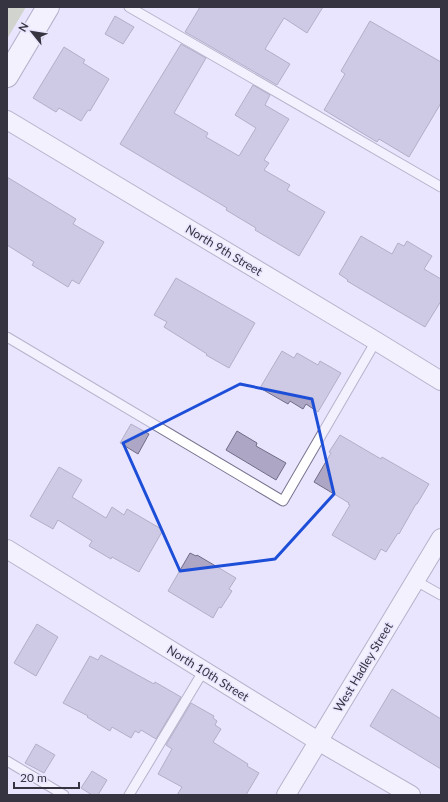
<svg xmlns="http://www.w3.org/2000/svg" width="448" height="802" font-family="Lato,sans-serif">
	<style>
		.grass { fill: #b1bd95 }
		.building { fill: #ada7c5; stroke: #716c87 }
		.lines { fill: none; stroke-linecap: round; stroke-linejoin: round }
		.service-casing { stroke: #79748f; stroke-width: 11 }
		.minor-casing { stroke: #79748f; stroke-width: 20 }
		.secondary-casing { stroke: #79748f; stroke-width: 24 }
		.service { stroke: #fff; stroke-width: 9 }
		.minor { stroke: #fff; stroke-width: 18 }
		.secondary { stroke: #fff; stroke-width: 22 }
		.marked { fill: none; stroke: #1d4ed8; stroke-width: 3; stroke-linejoin: round }
		.labels { text-anchor: middle; dominant-baseline: central; stroke-width: 3; stroke-linejoin: round; paint-order: stroke }
		.street-label { font-size: 12px; fill: #363440; stroke: #e9e5fe }
	</style>
	<rect width="100%" height="100%" fill="#e9e5fe"/>
	<!-- grass -->
	<polygon class="grass" points="7,7 26,7 7,39"/>
	<!-- building -->
	<g class="building">
		<polygon points="200,7 323,7 307,33 284,18 265,49 290,64 277,85 187,33 185,32"/>
		<polygon points="115,16 134,27 123,44 105,34"/>
		<polygon points="370,21 441,62 441,103 409,157 379,139 377,142 324,110 345,74 341,71"/>
		<polygon points="181,44 206,58 174,113 208,133 206,137 239,156 256,128 235,115 253,85 270,95 265,105 289,119 264,160 269,163 264,170 290,185 287,190 325,212 299,256 255,230 256,228 226,210 227,208 120,144"/>
		<polygon points="64,47 85,60 83,63 109,79 90,111 88,110 81,121 59,108 56,112 33,98"/>
		<polygon points="7,177 76,219 73,224 104,242 79,284 72,280 68,287 32,265 34,262 7,245"/>
		<polygon points="361,236 392,254 398,243 404,246 407,241 432,256 424,269 441,279 441,301 425,327 347,281 348,280 339,274"/>
		<polygon points="176,278 255,323 229,368 206,355 207,354 164,327 167,322 154,315"/>
		<polygon points="282,351 294,358 297,353 318,365 320,361 341,373 318,412 306,404 303,409 290,401 288,404 260,388"/>
		<polygon points="131,424 149,434 138,454 120,443"/>
		<polygon points="237,431 257,443 256,446 286,463 276,480 226,450"/>
		<polygon points="340,435 381,459 382,457 429,484 417,504 416,504 399,534 398,533 386,552 381,549 375,560 332,535 350,505 348,504 349,503 314,482 331,453 329,452"/>
		<polygon points="59,467 82,480 72,497 106,518 112,507 124,515 127,509 163,530 139,572 112,557 111,559 89,546 92,541 58,520 53,529 30,516"/>
		<polygon points="190,553 196,556 197,555 236,578 229,589 232,591 221,608 219,607 213,618 168,591"/>
		<polygon points="37,624 58,637 36,676 14,663"/>
		<polygon points="101,655 154,684 155,682 181,697 156,739 141,730 139,733 135,731 131,738 112,727 110,731 87,717 88,716 63,703 90,656 98,660"/>
		<polygon points="392,689 441,719 441,769 370,726"/>
		<polygon points="191,703 214,716 213,718 217,721 215,725 221,729 213,742 248,764 247,766 259,773 246,795 177,795 182,787 158,774 172,749 166,745"/>
		<polygon points="36,744 55,755 44,773 25,763"/>
		<polygon points="92,771 107,780 98,795 92,795 81,788"/>
	</g>
	<g class="lines">
		<defs>
			<g id="service">
				<polyline points="129,7 441,187"/>
				<polyline points="7,337 283,501 376,341"/>
				<polyline points="416,581 441,595"/>
				<polyline points="7,761 64,795"/>
				<polyline points="129,795 204,670"/>
			</g>
			<g id="minor">
				<polyline points="7,120 376,341 441,381"/>
				<polyline points="7,549 318,741 411,795"/>
				<polyline points="286,795 441,538"/>
			</g>
			<polyline id="secondary" points="7,76 48,7"/>
		</defs>
		<!-- service casing -->
		<use href="#service" class="service-casing"/>
		<!-- minor casing -->
		<use href="#minor" class="minor-casing"/>
		<!-- secondary casing -->
		<use href="#secondary" class="secondary-casing"/>
		<!-- service -->
		<use href="#service" class="service"/>
		<!-- minor -->
		<use href="#minor" class="minor"/>
		<!-- secondary -->
		<use href="#secondary" class="secondary"/>
	</g>
	<!-- marked area -->
	<path d="M0 0H448V802H0ZM 240,384 L 312,399 L 334,494 L 275,559 L 180,571 L 123,443 Z" fill="#e9e5fe" fill-opacity=".55" fill-rule="evenodd"/>
	<path class="marked" d="M 240,384 L 312,399 L 334,494 L 275,559 L 180,571 L 123,443 Z"/>
	<g class="labels">
		<!-- street labels -->
		<g class="street-label">
			<text transform="translate(224 250) rotate(31)">North 9th Street</text>
			<text transform="translate(363 667) rotate(-59)">West Hadley Street</text>
			<text transform="translate(208 673) rotate(32)">North 10th Street</text>
		</g>
	</g>
	<!-- border -->
	<rect width="448" height="802" fill="none" stroke="#363440" stroke-width="16"/>
	<!-- north arrow -->
	<g transform="translate(32 32) rotate(300)" stroke="#e9e5fe" stroke-width="3" paint-order="stroke">
	<path d="M0-3L7 15L0 10L-7 15Z" fill="#363440"/>
	<text y="-6" font-size="11" font-weight="bold" text-anchor="middle" fill="#363440">N</text>
	</g>
	<!-- scale -->
	<path d="M14 782v6h65v-6" fill="none" stroke="#363440" stroke-width="2"/>
	<text x="20" y="782" font-size="12" fill="#363440" stroke="#e9e5fe" stroke-width="3" paint-order="stroke">20 m</text>
</svg>
